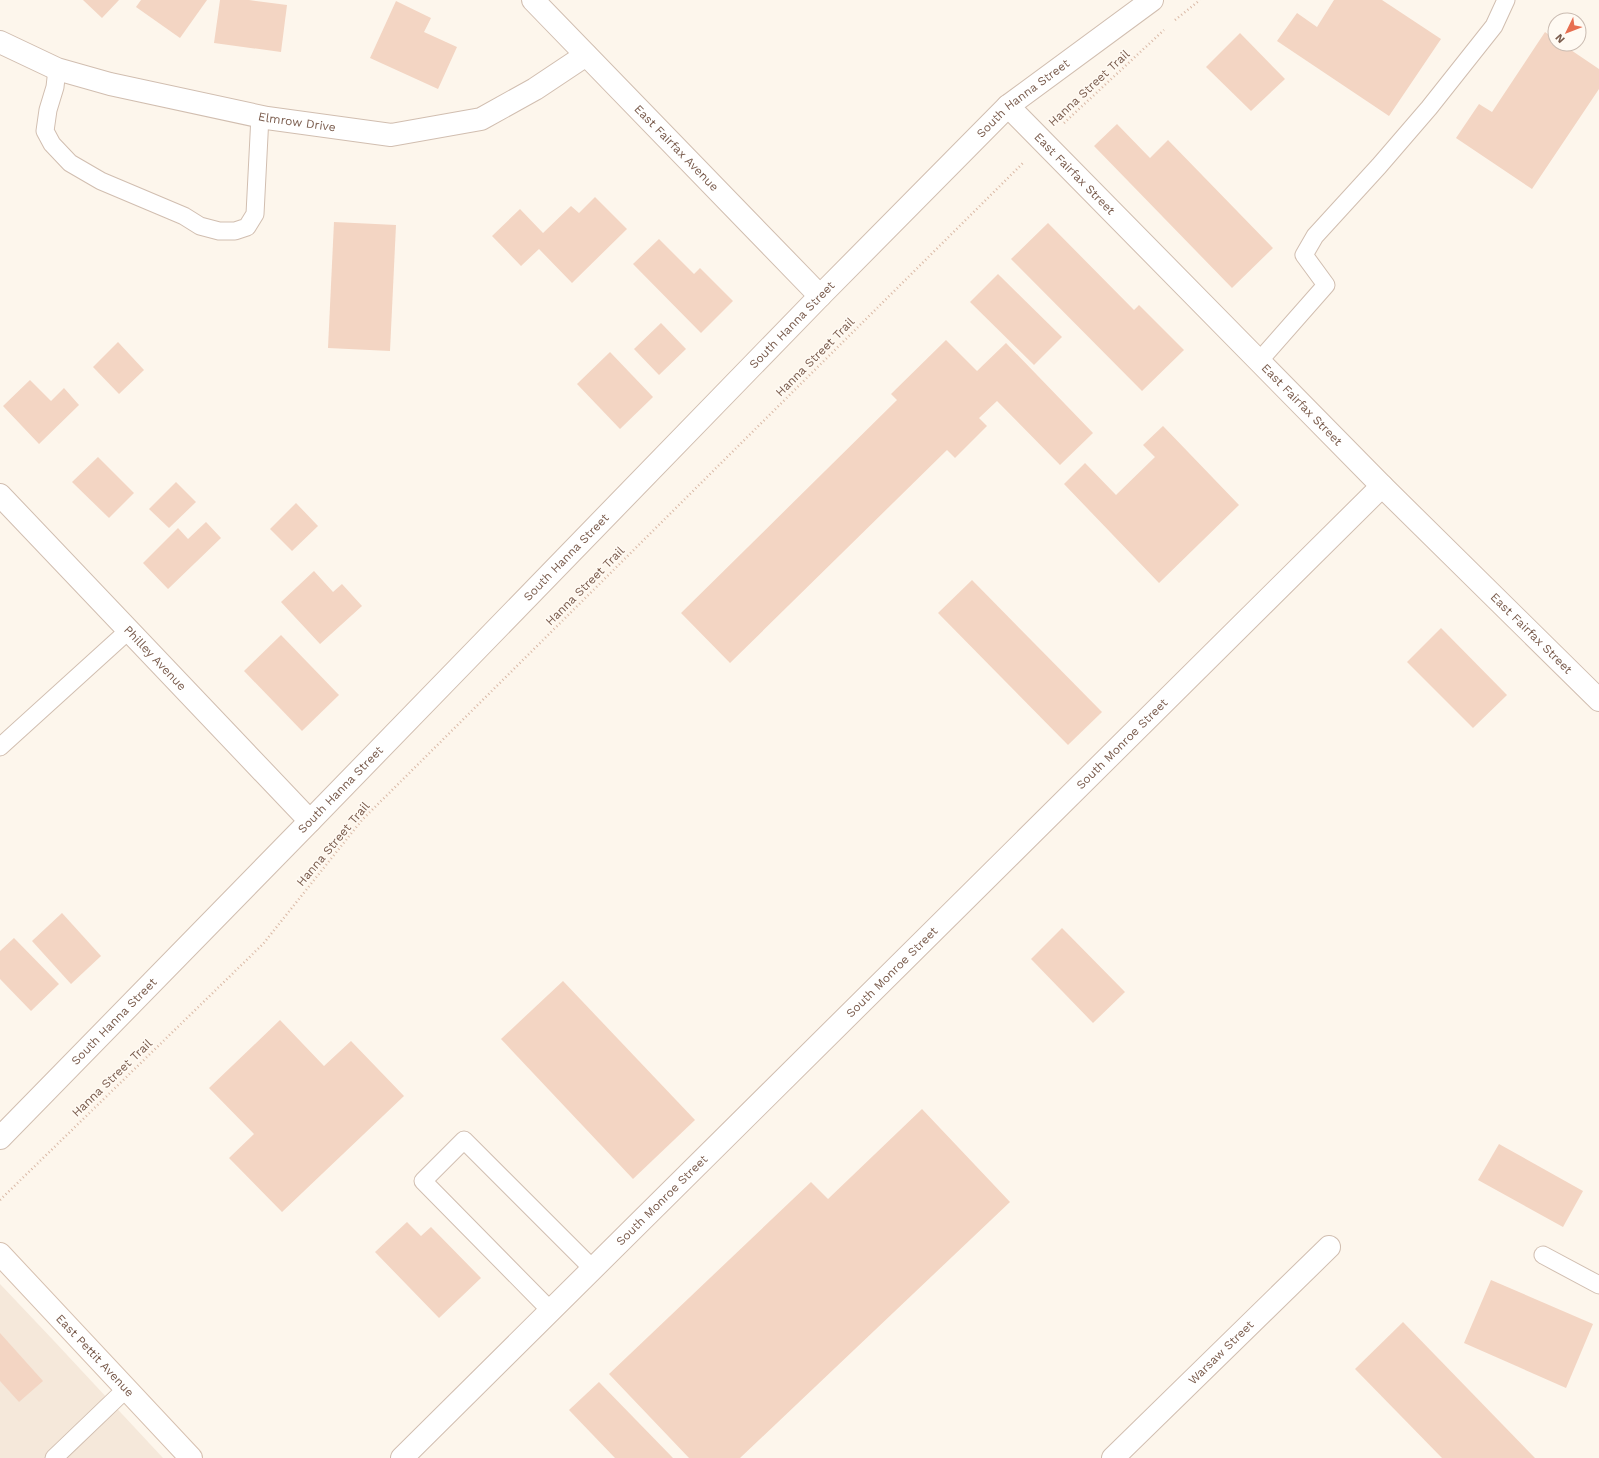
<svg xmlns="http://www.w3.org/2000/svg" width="1599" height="1458" font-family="'Work Sans',sans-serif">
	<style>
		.residential { fill: #f5e8da }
		.building { fill: #f3d5c3 }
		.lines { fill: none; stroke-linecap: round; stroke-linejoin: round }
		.lane-casing { stroke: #d1beb0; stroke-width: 19 }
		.street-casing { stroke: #d1beb0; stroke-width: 24 }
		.secondary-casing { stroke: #d6c0b0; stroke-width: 24 }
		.path { stroke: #d9b8a5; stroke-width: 2.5; stroke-dasharray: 1 3; stroke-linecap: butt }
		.lane { stroke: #fff; stroke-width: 17 }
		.street { stroke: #fff; stroke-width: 22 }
		.secondary { stroke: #fff; stroke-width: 22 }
		.labels { text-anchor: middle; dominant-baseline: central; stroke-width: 3; stroke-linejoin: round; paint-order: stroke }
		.street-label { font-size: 12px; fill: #7a5c4d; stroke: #fffaf3 }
	</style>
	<rect width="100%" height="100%" fill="#fdf6ec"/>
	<!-- residential -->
	<polygon class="residential" points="0,1284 54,1341 163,1458 0,1458"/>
	<!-- building -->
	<g class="building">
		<polygon points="83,0 119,0 102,18"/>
		<polygon points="141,0 207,0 180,38 136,7"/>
		<polygon points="220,0 249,0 287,5 281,52 214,43"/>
		<polygon points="1334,0 1382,0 1441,39 1389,116 1277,41 1297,13 1317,27"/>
		<polygon points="396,1 431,18 424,32 457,47 438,89 370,58"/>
		<polygon points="1545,32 1555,39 1555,44 1562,44 1599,69 1599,89 1532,189 1456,138 1479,104 1492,112"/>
		<polygon points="1240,33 1285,79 1251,111 1206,67"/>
		<polygon points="1117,124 1150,158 1168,140 1273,248 1232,288 1094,146"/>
		<polygon points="595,197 627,229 572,283 539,249 521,266 492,236 520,209 543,233 571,206 579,213"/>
		<polygon points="334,222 396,225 390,351 328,348"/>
		<polygon points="1048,223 1134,310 1139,305 1184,350 1142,391 1011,259"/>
		<polygon points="659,239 694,274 700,268 733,301 701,333 633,264"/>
		<polygon points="998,274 1062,337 1034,365 970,302"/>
		<polygon points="661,323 686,349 659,375 634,349"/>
		<polygon points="946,340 977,371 1006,343 1093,433 1060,465 997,401 979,418 987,426 955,458 947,450 730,663 681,613 897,400 891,394"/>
		<polygon points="118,342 144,370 119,394 93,367"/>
		<polygon points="610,352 653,397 620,429 577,384"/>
		<polygon points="30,380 51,401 64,388 79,405 39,444 3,406"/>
		<polygon points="1163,426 1239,505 1159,583 1064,484 1085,463 1116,495 1155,457 1143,445"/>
		<polygon points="98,457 134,493 109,518 72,482"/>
		<polygon points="176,482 196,502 169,528 149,509"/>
		<polygon points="296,503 318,526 292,551 270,529"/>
		<polygon points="206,522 221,538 168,589 143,563 178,528 188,539"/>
		<polygon points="314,571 333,592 342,584 362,606 320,644 281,602"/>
		<polygon points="972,580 1102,712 1068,745 938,613"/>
		<polygon points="1441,628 1507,695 1473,728 1407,662"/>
		<polygon points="281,635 339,695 302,731 244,671"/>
		<polygon points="62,913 101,956 71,984 32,941"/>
		<polygon points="1062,928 1125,992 1093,1023 1031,959"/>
		<polygon points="14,938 59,984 31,1011 0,979 0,951"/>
		<polygon points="563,981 695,1120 633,1179 501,1039"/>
		<polygon points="280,1020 324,1066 351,1041 404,1096 282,1212 229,1158 254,1134 209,1088"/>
		<polygon points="922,1109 1010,1202 740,1458 689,1458 609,1374 811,1182 828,1199"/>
		<polygon points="1499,1144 1583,1191 1563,1227 1478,1180"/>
		<polygon points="407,1222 421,1236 431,1227 481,1278 439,1318 375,1252"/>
		<polygon points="1491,1280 1593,1324 1566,1388 1464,1343"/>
		<polygon points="1403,1322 1535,1458 1442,1458 1355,1369"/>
		<polygon points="0,1333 43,1381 19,1402 0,1381"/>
		<polygon points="599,1382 673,1458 615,1458 569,1410"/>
	</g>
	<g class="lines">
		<defs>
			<g id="lane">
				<polyline points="57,69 55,87 48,110 45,131 52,144 70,163 101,181 184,216 200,226 219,231 235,231 247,227 255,214 260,116"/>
				<polyline points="1259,361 1326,285 1304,255 1315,236 1379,166 1429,108 1494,26 1506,0"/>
				<polyline points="0,747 129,630"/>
				<polyline points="1543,1255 1599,1285"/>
				<polyline points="551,1311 423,1181 464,1140 593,1269"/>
				<polyline points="54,1458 126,1389"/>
			</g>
			<g id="street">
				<path id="s1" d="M 533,0 L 820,296"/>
				<path id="s2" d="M 0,42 L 57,69 L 110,84 L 267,118 L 391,135 L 481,119 L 535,89 L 586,55"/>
				<path id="s3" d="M 1008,106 L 1382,486 L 1599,700"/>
				<path id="s4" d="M 0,495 L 310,821"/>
				<path id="s5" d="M 0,1138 L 310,821 L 820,296 L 1008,106 L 1152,0"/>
				<path id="s6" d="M 402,1458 L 1382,486"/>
				<path id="s7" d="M 1113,1458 L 1329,1247"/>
			</g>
			<g id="secondary">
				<path id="s8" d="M 0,1254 L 191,1458"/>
			</g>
		</defs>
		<!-- lane casing -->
		<use href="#lane" class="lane-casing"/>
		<!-- street casing -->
		<use href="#street" class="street-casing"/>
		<!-- secondary casing -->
		<use href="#secondary" class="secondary-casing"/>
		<!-- path -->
		<g class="path">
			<polyline points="1175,20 1200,0"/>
			<polyline points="1064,123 1164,30"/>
			<polyline points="0,1200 263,944 362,820 1023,163"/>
		</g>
		<!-- lane -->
		<use href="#lane" class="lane"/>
		<!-- street -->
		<use href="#street" class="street"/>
		<!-- secondary -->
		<use href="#secondary" class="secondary"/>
	</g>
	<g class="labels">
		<!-- street labels -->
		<g class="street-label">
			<text transform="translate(1089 88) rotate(-43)">Hanna Street Trail</text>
			<text stroke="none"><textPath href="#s5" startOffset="1459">South Hanna Street</textPath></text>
			<text stroke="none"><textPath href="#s2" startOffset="309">Elmrow Drive</textPath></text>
			<text stroke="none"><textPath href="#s1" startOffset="206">East Fairfax Avenue</textPath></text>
			<text stroke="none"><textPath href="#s3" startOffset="95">East Fairfax Street</textPath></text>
			<text stroke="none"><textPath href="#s5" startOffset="1135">South Hanna Street</textPath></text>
			<text transform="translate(815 357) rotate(-45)">Hanna Street Trail</text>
			<text stroke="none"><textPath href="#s3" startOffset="419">East Fairfax Street</textPath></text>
			<text stroke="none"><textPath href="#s5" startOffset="811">South Hanna Street</textPath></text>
			<text transform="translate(585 586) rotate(-45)">Hanna Street Trail</text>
			<text stroke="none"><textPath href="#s3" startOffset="743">East Fairfax Street</textPath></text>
			<text stroke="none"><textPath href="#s4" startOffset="225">Philley Avenue</textPath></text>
			<text stroke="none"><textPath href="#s6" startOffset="1014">South Monroe Street</textPath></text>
			<text stroke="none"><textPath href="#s5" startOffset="487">South Hanna Street</textPath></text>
			<text transform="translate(333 844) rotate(-50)">Hanna Street Trail</text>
			<text stroke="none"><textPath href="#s6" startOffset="690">South Monroe Street</textPath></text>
			<text stroke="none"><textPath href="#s5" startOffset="163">South Hanna Street</textPath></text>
			<text transform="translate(112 1078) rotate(-44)">Hanna Street Trail</text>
			<text stroke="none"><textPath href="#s6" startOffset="366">South Monroe Street</textPath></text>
			<text stroke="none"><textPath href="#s7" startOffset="151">Warsaw Street</textPath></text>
			<text stroke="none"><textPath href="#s8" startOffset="139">East Pettit Avenue</textPath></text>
		</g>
	</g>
	<!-- north arrow -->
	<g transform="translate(1567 32) rotate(227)"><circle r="19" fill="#fffaf3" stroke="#cabbb1"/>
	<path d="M0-3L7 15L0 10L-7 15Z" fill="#e76f51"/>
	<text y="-6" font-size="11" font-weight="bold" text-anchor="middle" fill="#7a5c4d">N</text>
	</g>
</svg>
